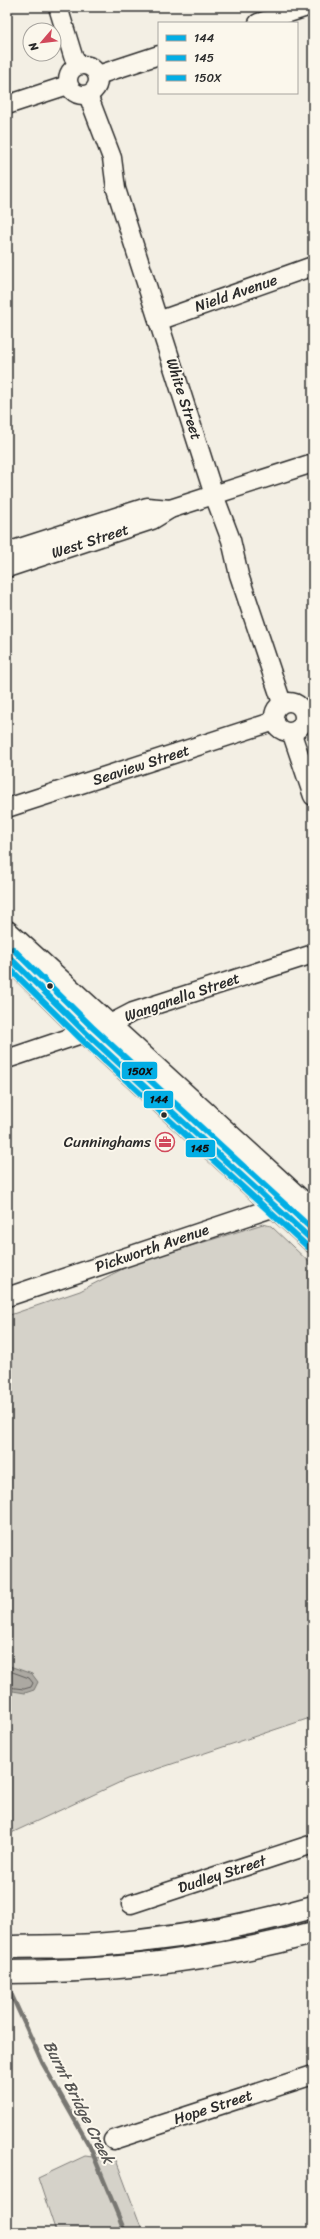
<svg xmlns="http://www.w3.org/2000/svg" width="320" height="2239" font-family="Sriracha,sans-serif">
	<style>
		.green { fill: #d5d2c9; stroke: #807e7a }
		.water { fill: #aca9a2; stroke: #787772 }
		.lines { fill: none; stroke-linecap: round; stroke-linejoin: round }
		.shore { stroke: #5f5d5b; stroke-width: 1 }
		.stream { stroke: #787772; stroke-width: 4.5 }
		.minor-casing { stroke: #2b2b2b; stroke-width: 21 }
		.major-casing { stroke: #2b2b2b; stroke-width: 25 }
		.highway-casing { stroke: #2b2b2b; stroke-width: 25 }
		.minor { stroke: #fbf7ec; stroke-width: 18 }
		.major { stroke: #fbf7ec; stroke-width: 22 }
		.highway { stroke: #fbf7ec; stroke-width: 22 }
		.bus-1-casing { stroke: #fbf7ec; stroke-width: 9 }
		.bus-2-casing { stroke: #fbf7ec; stroke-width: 9 }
		.bus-3-casing { stroke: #fbf7ec; stroke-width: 9 }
		.bus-1 { stroke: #02aee5; stroke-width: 6 }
		.bus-2 { stroke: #02aee5; stroke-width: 6 }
		.bus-3 { stroke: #02aee5; stroke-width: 6 }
		.bus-dot { fill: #2b2b2b; stroke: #fbf7ec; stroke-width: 1.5 }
		.labels { text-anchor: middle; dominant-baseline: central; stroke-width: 4; stroke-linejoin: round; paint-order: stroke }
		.street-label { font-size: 15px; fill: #2b2b2b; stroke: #fbf7ec }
		.poi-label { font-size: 15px; fill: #2b2b2b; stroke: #fbf7ec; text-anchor: end }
		.water-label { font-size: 16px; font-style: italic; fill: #585755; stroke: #fbf7ec }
		.line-badge { stroke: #fbf7ec; stroke-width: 1.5 }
		.pale-badge-label { font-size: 11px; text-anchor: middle; font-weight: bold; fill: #111 }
	</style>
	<rect width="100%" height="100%" fill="#f3efe4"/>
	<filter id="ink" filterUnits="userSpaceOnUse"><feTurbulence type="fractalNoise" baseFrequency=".025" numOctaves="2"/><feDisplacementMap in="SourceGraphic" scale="8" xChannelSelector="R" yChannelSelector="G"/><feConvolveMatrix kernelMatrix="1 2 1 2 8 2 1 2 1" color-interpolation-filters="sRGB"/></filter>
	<g filter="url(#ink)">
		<!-- green -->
		<g class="green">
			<polygon points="263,1224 271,1226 313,1266 313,1717 127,1779 7,1835 7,1316 80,1291 132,1264"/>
			<polygon points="85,2156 116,2160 143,2232 56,2232 38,2178"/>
		</g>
		<!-- water -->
		<polygon class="water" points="7,1665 32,1674 38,1682 34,1690 25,1693 7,1690"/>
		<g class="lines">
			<!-- shore -->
			<polyline class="shore" points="7,1670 29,1678 33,1683 31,1687 24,1689 7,1687"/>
			<!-- stream -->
			<polyline class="stream" points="7,1985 43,2064 90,2147 125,2232"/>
			<defs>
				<g id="minor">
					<polyline points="58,7 73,56 78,65"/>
					<polyline points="258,23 307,7"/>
					<circle cx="83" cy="80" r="15"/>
					<polyline points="98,75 159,55"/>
					<polyline points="88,95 112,158 116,189 214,495 231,540 239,575 282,703"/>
					<polyline points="7,105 68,85"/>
					<polyline points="158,321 313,266"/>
					<polyline points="7,552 147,507 170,509"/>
					<polyline points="7,568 152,520 170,509 313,463"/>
					<circle cx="289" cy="717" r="15"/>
					<polyline points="292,734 313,796"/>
					<polyline points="7,808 275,721"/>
					<polyline points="7,1059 108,1025 133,1012 313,954"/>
					<polyline points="7,1297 287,1203"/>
					<polyline points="131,1904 313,1844"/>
					<polyline points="113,2140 313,2075"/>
				</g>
				<g id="major">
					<polyline points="7,932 313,1212"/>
					<polyline points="7,955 86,1033 313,1241"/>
				</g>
				<g id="highway">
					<path d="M 7,1947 C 36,1946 66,1947 95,1945 C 168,1940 243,1927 313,1907"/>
					<path d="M 7,1972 C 109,1972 214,1960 313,1933"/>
				</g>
			</defs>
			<!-- minor casing -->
			<use href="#minor" class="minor-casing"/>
			<!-- major casing -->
			<use href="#major" class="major-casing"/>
			<!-- highway casing -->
			<use href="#highway" class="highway-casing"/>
			<!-- minor -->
			<use href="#minor" class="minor"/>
			<!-- major -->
			<use href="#major" class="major"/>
			<!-- highway -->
			<use href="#highway" class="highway"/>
			<defs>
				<polyline id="bus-1" points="7,955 86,1033 313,1241"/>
				<polyline id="bus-2" points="7,966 81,1039 308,1247"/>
				<polyline id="bus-3" points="13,949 92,1027 313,1230"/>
			</defs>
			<!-- bus-1 casing -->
			<use href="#bus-1" class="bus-1-casing"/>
			<!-- bus-2 casing -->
			<use href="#bus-2" class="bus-2-casing"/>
			<!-- bus-3 casing -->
			<use href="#bus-3" class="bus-3-casing"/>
			<!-- bus-1 -->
			<use href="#bus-1" class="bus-1"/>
			<!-- bus-2 -->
			<use href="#bus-2" class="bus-2"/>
			<!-- bus-3 -->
			<use href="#bus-3" class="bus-3"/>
		</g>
	</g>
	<!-- icons -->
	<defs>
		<symbol id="office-ring" viewBox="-11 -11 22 22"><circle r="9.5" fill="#fbf7ec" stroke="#d1495b" stroke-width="1.5"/><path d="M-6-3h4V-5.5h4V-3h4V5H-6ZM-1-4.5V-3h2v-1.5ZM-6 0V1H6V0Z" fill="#d1495b"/></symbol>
	</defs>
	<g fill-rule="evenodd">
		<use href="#office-ring" x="154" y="1131" width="22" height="22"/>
	</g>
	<!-- markers -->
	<g class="bus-dot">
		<circle cx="50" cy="986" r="3.5"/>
		<circle cx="164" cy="1115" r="3.5"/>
	</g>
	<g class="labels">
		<!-- street labels -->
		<g class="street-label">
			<text transform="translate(236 293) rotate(-19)">Nield Avenue</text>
			<text transform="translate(184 399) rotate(72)">White Street</text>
			<text transform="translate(90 541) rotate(-18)">West Street</text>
			<text transform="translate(141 765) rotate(-18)">Seaview Street</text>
			<text transform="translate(182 997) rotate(-19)">Wanganella Street</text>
			<text transform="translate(152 1248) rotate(-19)">Pickworth Avenue</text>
			<text transform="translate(222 1874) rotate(-18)">Dudley Street</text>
			<text transform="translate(213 2107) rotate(-18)">Hope Street</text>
		</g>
		<!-- poi labels -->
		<g class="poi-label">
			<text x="151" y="1142">Cunninghams</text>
		</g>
		<!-- water labels -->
		<g class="water-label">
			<text transform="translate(79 2102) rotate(63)">Burnt Bridge Creek</text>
		</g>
	</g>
	<g class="line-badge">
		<rect x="121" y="1061" width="37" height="19" rx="4" fill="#02aee5"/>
		<rect x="143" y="1090" width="31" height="19" rx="4" fill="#02aee5"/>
		<rect x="185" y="1139" width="31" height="19" rx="4" fill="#02aee5"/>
	</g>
	<g class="pale-badge-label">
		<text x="140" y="1075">150X</text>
		<text x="159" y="1103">144</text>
		<text x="200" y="1152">145</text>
	</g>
	<!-- margin -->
	<rect width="320" height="2239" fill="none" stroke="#fbf7ec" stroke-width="24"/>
	<rect x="12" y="12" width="296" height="2215" fill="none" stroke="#2b2b2b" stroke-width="1.5" filter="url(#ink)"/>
	<!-- legend -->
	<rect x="158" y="22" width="140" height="72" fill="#fbf7ec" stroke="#a8a59f"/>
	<rect x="166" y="35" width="20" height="6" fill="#02aee5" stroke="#a8a59f"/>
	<text x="194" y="42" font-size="12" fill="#2b2b2b">144</text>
	<rect x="166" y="55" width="20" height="6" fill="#02aee5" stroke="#a8a59f"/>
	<text x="194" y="62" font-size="12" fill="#2b2b2b">145</text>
	<rect x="166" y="75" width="20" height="6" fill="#02aee5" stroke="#a8a59f"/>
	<text x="194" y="82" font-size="12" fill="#2b2b2b">150X</text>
	<!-- north arrow -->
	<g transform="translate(42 42) rotate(242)"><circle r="19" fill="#fbf7ec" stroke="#a8a59f"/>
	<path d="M0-3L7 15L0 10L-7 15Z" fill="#d1495b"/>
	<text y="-6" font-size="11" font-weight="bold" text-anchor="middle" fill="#2b2b2b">N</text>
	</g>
</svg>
